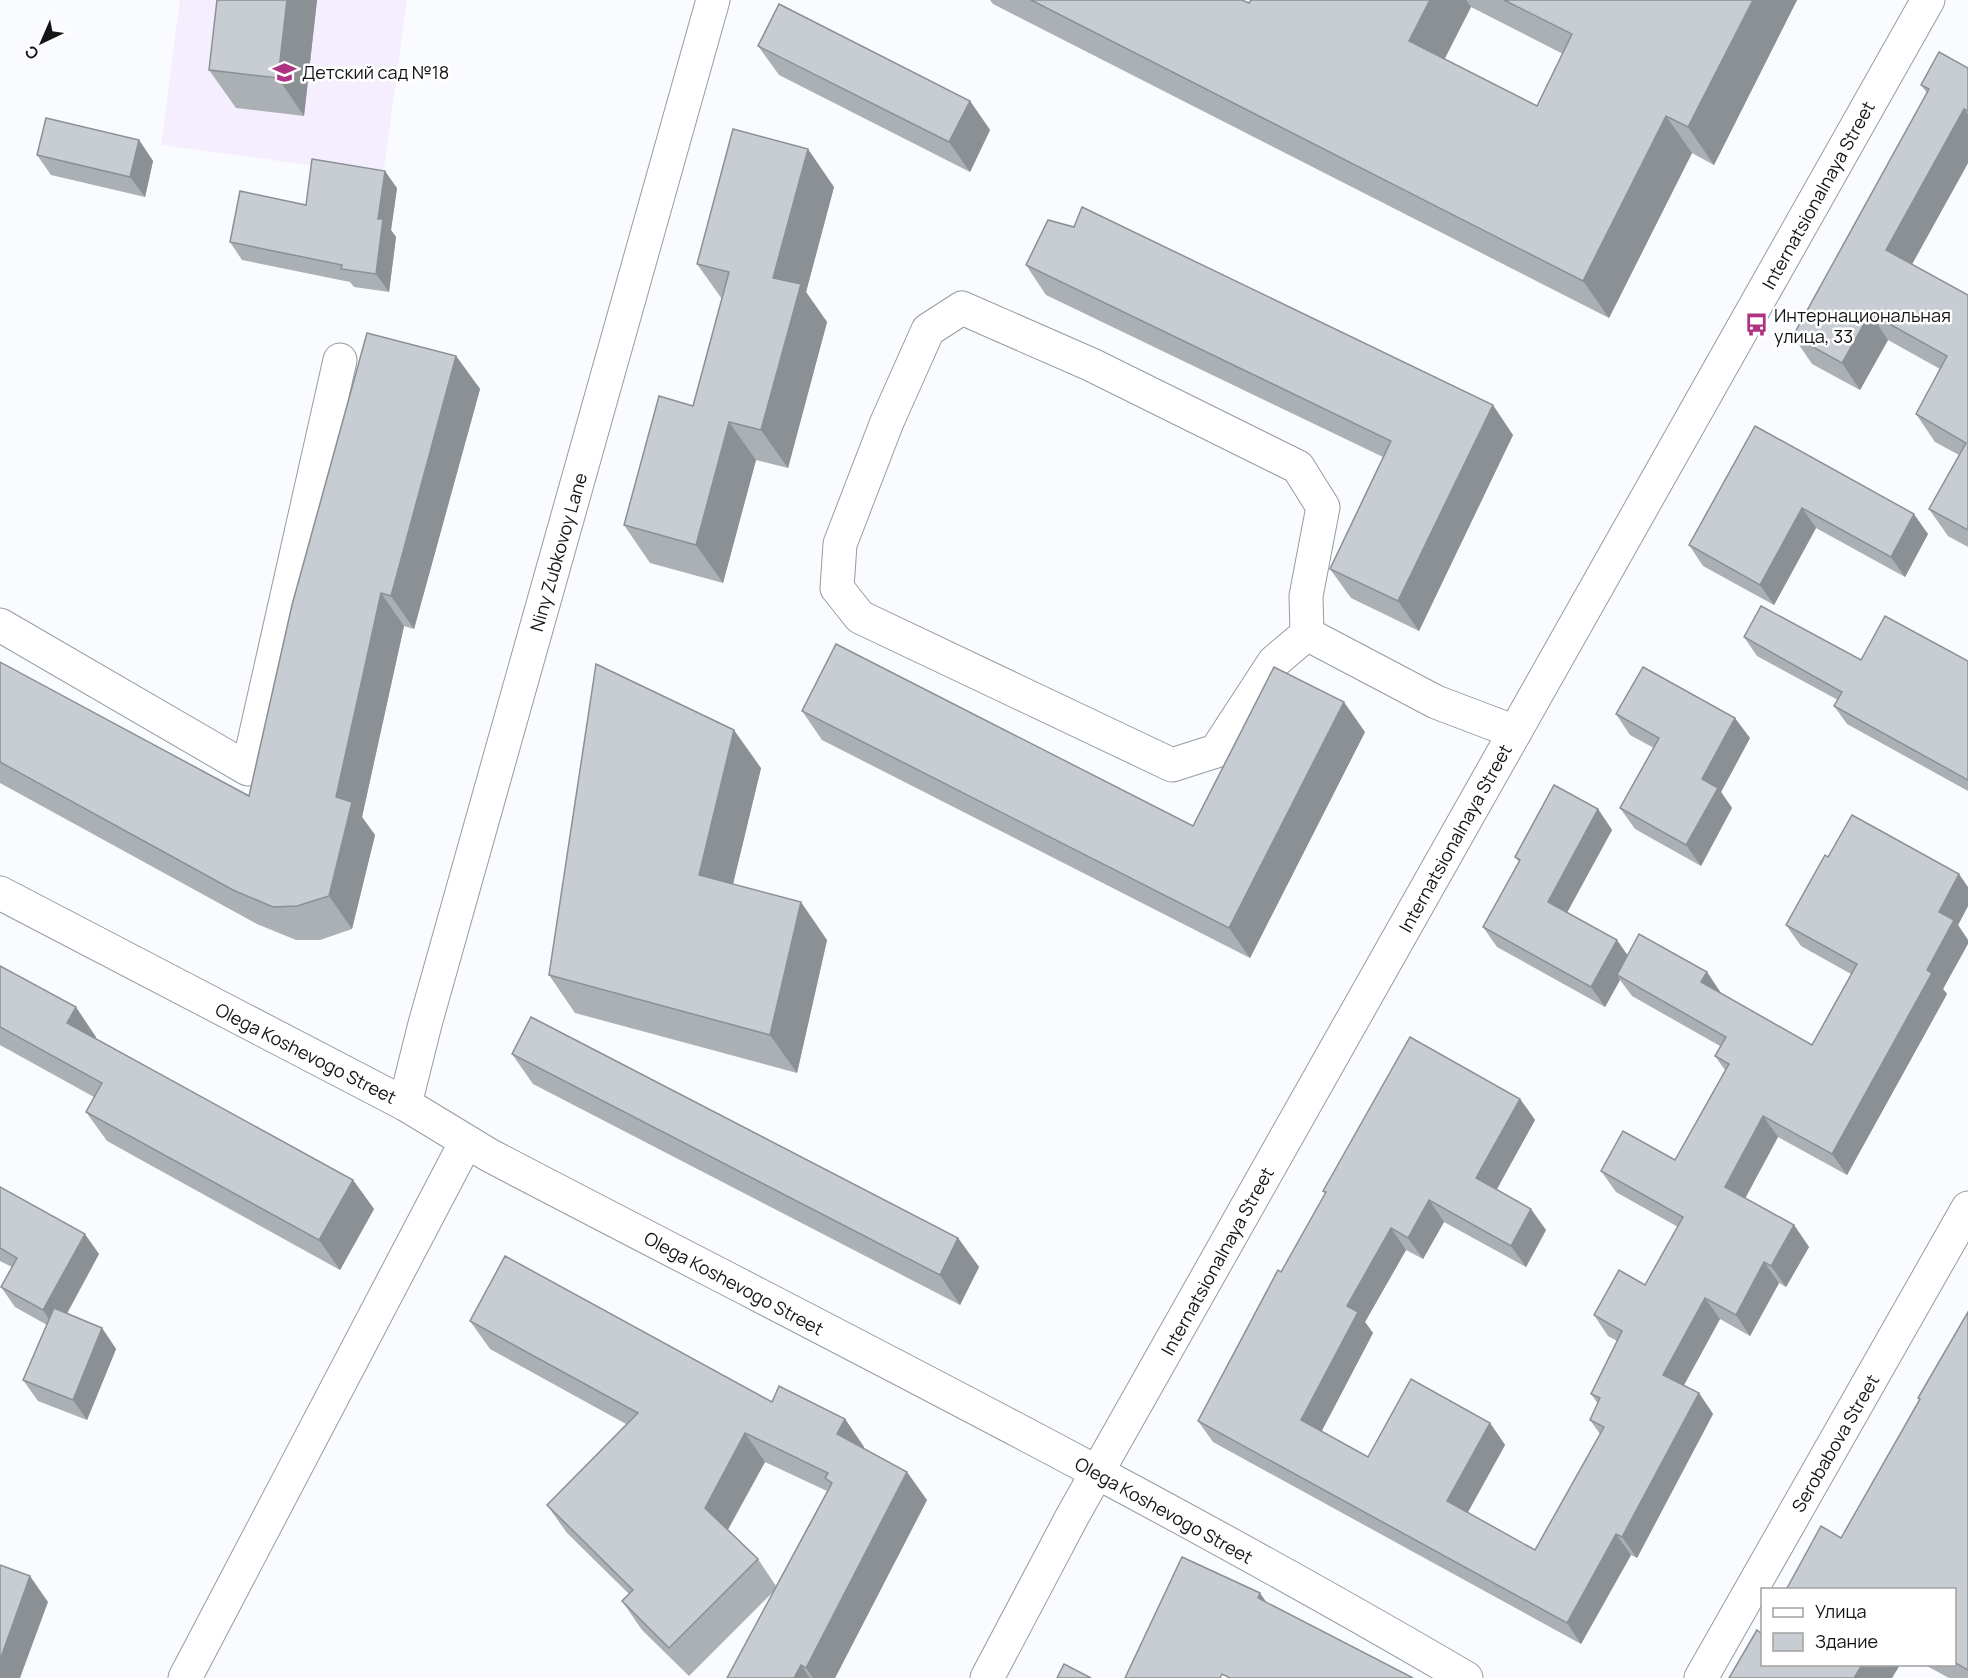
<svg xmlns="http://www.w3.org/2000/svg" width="1968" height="1678" font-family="Manrope,sans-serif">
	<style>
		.education { fill: #f4eeff }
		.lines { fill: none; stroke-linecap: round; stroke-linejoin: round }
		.minor-casing { stroke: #959ca2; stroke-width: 35 }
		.major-casing { stroke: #959ca2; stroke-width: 35 }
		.minor { stroke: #fff; stroke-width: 33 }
		.major { stroke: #fff; stroke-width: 33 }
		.wall { fill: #abb0b5; fill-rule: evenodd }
		.shaded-wall { fill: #8b9094 }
		.building { fill: #c7cdd3; stroke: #8b9094; stroke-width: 1.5 }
		.labels { text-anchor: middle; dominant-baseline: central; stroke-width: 5; stroke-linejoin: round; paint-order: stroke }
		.poi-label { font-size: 18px; fill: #131517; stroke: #fff; text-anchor: start }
		.street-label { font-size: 18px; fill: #131517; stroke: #fff }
	</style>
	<rect width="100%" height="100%" fill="#f9fbfe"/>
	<!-- education -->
	<polygon class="education" points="180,0 407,0 383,175 161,145"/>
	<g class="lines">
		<defs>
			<g id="minor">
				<polyline points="0,625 248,769 340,360"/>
				<polyline points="1307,634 1274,662 1216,751 1172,765 860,617 837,588 840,544 887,422 928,330 962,308 1092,365 1298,467 1323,507 1306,596 1307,634 1436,702 1515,732"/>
				<path d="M 0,893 L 405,1104 L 489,1155 C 816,1326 1147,1491 1466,1678"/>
				<polyline points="405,1104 425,1024 713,0"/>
				<polyline points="185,1678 466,1142"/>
				<polyline points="1701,1678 1968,1208"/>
			</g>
			<polyline id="major" points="987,1678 1073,1515 1928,0"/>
		</defs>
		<!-- minor casing -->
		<use href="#minor" class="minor-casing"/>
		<!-- major casing -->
		<use href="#major" class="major-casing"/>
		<!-- minor -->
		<use href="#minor" class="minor"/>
		<!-- major -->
		<use href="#major" class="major"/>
	</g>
	<!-- wall -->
	<g class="wall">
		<polygon points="317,0 304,116 236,108 209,70"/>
		<path d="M 990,0 L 1242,0 L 1249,3 L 1251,0 L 1797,0 L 1714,165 L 1692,153 L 1609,318 L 993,4 ZM 1471,7 L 1563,54 L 1537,106 L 1444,59 Z"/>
		<polygon points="758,46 970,101 990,130 970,172 779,75"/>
		<polygon points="1968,68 1968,163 1912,264 1968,295 1968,547 1948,536 1929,509 1959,455 1935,442 1916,414 1940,369 1888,340 1860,390 1812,364 1793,336 1927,93 1921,85"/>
		<polygon points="139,140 153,161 145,197 51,175 37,155"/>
		<polygon points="834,187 806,292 827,322 788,468 756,460 723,583 650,563 624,525 693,406 722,299 697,264"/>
		<polygon points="397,188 391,230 396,237 389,292 354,287 350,282 242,260 230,242 306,205"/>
		<polygon points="1026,265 1513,435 1419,631 1351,598 1330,569 1383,457 1046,295"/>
		<polygon points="456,356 480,389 414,629 404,626 362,817 375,835 352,929 320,940 296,940 257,924 0,783 0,662 249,796"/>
		<polygon points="1755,426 1928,534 1905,577 1816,528 1774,605 1703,566 1689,545"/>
		<polygon points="1744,637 1861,660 1968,661 1968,791 1847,724 1834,706 1838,700 1757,656"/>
		<polygon points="802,711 1193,826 1365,732 1250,958 822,740"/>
		<polygon points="1616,714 1750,738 1721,792 1732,808 1701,866 1635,829 1620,808 1654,748 1630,735"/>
		<polygon points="761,768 733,884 827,940 797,1073 575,1013 549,975"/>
		<polygon points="1598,809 1612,830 1567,912 1628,955 1707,972 1721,994 1812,1045 1851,974 1801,946 1786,925 1828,857 1968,887 1968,906 1958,925 1968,940 1943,989 1947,994 1847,1175 1778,1137 1745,1198 1794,1225 1809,1247 1786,1287 1779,1283 1750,1336 1720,1319 1684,1385 1699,1393 1713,1414 1637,1558 1631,1555 1581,1644 1213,1442 1198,1421 1325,1194 1323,1191 1520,1099 1535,1120 1496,1190 1546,1230 1526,1267 1444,1222 1423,1259 1406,1250 1365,1322 1373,1333 1321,1432 1368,1457 1490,1423 1505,1445 1467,1513 1535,1550 1600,1434 1590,1420 1598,1404 1591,1394 1617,1341 1608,1336 1594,1315 1645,1285 1678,1227 1616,1192 1601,1171 1675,1160 1725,1070 1715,1056 1720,1046 1632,996 1620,980 1605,1007 1497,947 1483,927 1519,862 1515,857"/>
		<polygon points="0,966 96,1037 95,1038 353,1180 374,1209 340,1270 107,1141 86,1112 94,1097 0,1045"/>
		<polygon points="512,1054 958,1238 979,1267 960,1305 533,1084"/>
		<polygon points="0,1187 99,1254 67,1314 102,1328 116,1349 87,1420 38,1401 23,1380 47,1325 15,1307 1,1287 12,1267 0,1261"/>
		<polygon points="1968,1312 1968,1678 1949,1678 1925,1665 1954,1665 1954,1590 1841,1538 1919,1400 1918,1398"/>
		<path d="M 470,1321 L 772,1402 L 845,1419 L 864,1447 L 864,1449 L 927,1500 L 835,1678 L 727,1678 L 773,1592 L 689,1676 L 642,1630 L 622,1601 L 629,1594 L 567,1533 L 547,1505 L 626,1424 L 490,1349 ZM 765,1462 L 827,1491 L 776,1586 L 758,1559 L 728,1530 Z"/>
	</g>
	<!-- shaded-wall -->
	<g class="shaded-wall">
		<polygon points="287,0 317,0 304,116 278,78"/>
		<polygon points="1430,0 1466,0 1471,7 1435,78 1409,41"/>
		<polygon points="1753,0 1797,0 1714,165 1688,127"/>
		<polygon points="970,101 990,130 970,172 949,142"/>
		<polygon points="1964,109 1968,114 1968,163 1905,277 1886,250"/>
		<polygon points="1666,116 1692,153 1609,318 1583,281"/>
		<polygon points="139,140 153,161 145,197 130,177"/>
		<polygon points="808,149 834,187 806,292 827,322 788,468 761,430 773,278"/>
		<polygon points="385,171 397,188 391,230 396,237 389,292 376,274 378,219"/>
		<polygon points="1870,313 1888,340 1860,390 1842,363"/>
		<polygon points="456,356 480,389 414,629 391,596"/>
		<polygon points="1493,405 1513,435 1419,631 1398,601"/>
		<polygon points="729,422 756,460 723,583 696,545"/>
		<polygon points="1802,508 1816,528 1774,605 1760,585"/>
		<polygon points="1914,514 1928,534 1905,577 1891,557"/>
		<polygon points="381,593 404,626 362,817 375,835 352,929 329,896 336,797"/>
		<polygon points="1344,702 1365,732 1250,958 1229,928"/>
		<polygon points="1735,718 1750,738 1721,792 1732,808 1701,866 1686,845 1702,779"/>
		<polygon points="734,730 761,768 726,913 699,875"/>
		<polygon points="1598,809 1612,830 1562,922 1548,902"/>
		<polygon points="1959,874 1968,887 1968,906 1958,925 1968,940 1968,944 1943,989 1947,994 1847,1175 1832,1154 1927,970 1939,912"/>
		<polygon points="801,902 827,940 797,1073 770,1035"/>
		<polygon points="1617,940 1631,960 1617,975 1620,980 1605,1007 1591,987"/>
		<polygon points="1707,972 1721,993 1716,1003 1701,982"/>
		<polygon points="76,1007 96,1037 88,1052 67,1023"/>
		<polygon points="1520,1099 1535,1120 1491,1200 1476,1178"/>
		<polygon points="1763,1116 1778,1137 1740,1208 1725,1187"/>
		<polygon points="353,1180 374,1209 340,1270 319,1240"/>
		<polygon points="1429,1200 1444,1222 1423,1259 1408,1238"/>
		<polygon points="1531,1209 1546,1230 1526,1267 1511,1246"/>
		<polygon points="1794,1225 1809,1247 1786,1287 1771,1266"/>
		<polygon points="1391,1228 1406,1250 1365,1322 1373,1333 1316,1442 1301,1420 1347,1306"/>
		<polygon points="85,1234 99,1254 57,1331 43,1310"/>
		<polygon points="958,1238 979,1267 960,1305 940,1275"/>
		<polygon points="1764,1262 1779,1283 1750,1336 1736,1315"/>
		<polygon points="1705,1298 1720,1319 1678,1396 1663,1375"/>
		<polygon points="102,1328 116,1349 87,1420 73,1400"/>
		<polygon points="1699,1393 1713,1414 1637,1558 1622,1537"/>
		<polygon points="845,1419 864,1447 857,1463 837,1434"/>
		<polygon points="1490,1423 1505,1445 1462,1523 1447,1501"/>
		<polygon points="745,1433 765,1462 724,1536 705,1508"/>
		<polygon points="907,1472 927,1500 835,1678 813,1678 806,1668"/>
		<polygon points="1616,1534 1631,1555 1581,1644 1567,1623"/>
		<polygon points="30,1576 48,1602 20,1678 0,1678 0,1660"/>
		<polygon points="1260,1593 1281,1623 1258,1598"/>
		<polygon points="801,1665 810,1678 794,1678"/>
		<polygon points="1862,1665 1900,1665 1892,1678 1854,1678"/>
	</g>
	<!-- building -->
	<g class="building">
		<polygon points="217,0 287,0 278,78 209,70"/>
		<polygon points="1031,0 1242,0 1249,3 1251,0 1430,0 1409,41 1537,106 1572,34 1504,0 1753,0 1688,127 1666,116 1583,281"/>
		<polygon points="779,4 970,101 949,142 758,46"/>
		<polygon points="1939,52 1968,68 1968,111 1964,109 1886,250 1968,295 1968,530 1929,509 1966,443 1916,414 1947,356 1870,313 1842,363 1793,336 1929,89 1921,85"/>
		<polygon points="46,118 139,140 130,177 37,155"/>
		<polygon points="733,129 808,149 773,278 801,284 761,430 729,422 696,545 624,525 659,396 693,406 729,272 697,264"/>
		<polygon points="312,159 385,171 378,219 383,219 376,274 341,269 342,265 230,242 240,191 306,205"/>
		<polygon points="1082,207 1493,405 1398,601 1330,569 1391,441 1026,265 1048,220 1074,227"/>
		<polygon points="367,333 456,356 391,596 381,593 336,797 352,802 329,896 297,906 273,907 233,890 0,762 0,662 249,796 292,605"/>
		<polygon points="1755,426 1914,514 1891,557 1802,508 1760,585 1689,545"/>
		<polygon points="1761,606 1861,660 1885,616 1968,661 1968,780 1834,706 1842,692 1744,637"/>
		<polygon points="836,644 1193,826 1274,667 1344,702 1229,928 802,711"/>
		<polygon points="596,664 734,730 699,875 801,902 770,1035 549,975"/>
		<polygon points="1643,667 1735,718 1702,779 1718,788 1686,845 1620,808 1659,738 1616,714"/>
		<polygon points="1554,785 1598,809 1548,902 1617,940 1591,987 1483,927 1520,860 1515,857"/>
		<polygon points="1852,815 1959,874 1939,912 1954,920 1927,970 1932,973 1832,1154 1763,1116 1725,1187 1794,1225 1771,1266 1764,1262 1736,1315 1705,1298 1663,1375 1699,1393 1622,1537 1616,1534 1567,1623 1198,1421 1278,1270 1281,1272 1326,1192 1323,1191 1410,1037 1520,1099 1476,1178 1531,1209 1511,1246 1429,1200 1408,1238 1391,1228 1347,1306 1358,1312 1301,1420 1368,1457 1411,1379 1490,1423 1447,1501 1535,1550 1604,1427 1590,1420 1600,1398 1591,1394 1622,1331 1594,1315 1619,1270 1645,1285 1683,1217 1601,1171 1623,1131 1675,1160 1729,1064 1715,1056 1726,1037 1617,975 1639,934 1707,972 1701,982 1812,1045 1857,964 1786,925 1825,855 1828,857"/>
		<polygon points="0,966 76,1007 67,1023 353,1180 319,1240 86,1112 102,1083 0,1027"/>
		<polygon points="531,1017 958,1238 940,1275 512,1054"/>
		<polygon points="0,1187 85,1234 43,1310 1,1287 17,1258 0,1248"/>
		<polygon points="505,1256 772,1402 779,1386 845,1419 837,1434 907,1472 806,1668 801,1665 794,1678 727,1678 832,1483 825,1478 828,1473 745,1433 705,1508 758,1559 669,1648 622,1601 633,1590 547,1505 638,1413 470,1321"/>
		<polygon points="54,1308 102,1328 73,1400 23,1380"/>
		<polygon points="1968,1312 1968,1670 1954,1662 1954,1590 1786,1590 1821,1526 1841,1538 1920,1399 1918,1398"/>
		<polygon points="1182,1557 1260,1593 1258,1598 1413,1678 1230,1678 1222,1674 1220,1678 1125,1678"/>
		<polygon points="0,1565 30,1576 0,1660"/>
		<polygon points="1757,1630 1762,1634 1762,1633 1762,1665 1862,1665 1854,1678 1729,1678"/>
		<polygon points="1064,1664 1091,1678 1057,1678"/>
	</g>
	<!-- icons -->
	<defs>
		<symbol id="school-bare" viewBox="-9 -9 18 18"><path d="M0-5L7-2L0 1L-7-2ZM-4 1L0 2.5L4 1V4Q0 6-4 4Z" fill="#b03383" stroke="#fff" stroke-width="2.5" paint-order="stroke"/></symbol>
		<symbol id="bus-bare" viewBox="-9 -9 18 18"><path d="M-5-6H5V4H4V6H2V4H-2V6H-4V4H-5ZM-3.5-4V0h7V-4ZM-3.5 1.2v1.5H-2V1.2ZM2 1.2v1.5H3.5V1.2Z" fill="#b03383" stroke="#fff" stroke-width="2.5" paint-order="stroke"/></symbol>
	</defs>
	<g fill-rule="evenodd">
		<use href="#school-bare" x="268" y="56" width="33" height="33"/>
		<use href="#bus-bare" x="1740" y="308" width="33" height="33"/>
	</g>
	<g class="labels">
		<!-- poi labels -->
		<g class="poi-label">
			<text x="302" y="72">Детский сад №18</text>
			<text x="1774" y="315">Интернациональная<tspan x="1774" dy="21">улица, 33</tspan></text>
		</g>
		<!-- street labels -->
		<g class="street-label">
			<text transform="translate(1818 195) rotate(-61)">Internatsionalnaya Street</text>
			<text transform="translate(558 552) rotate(-74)">Niny Zubkovoy Lane</text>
			<text transform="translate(1455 838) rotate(-61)">Internatsionalnaya Street</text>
			<text transform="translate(306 1053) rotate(27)">Olega Koshevogo Street</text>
			<text transform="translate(1217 1261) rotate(-61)">Internatsionalnaya Street</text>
			<text transform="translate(734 1283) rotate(28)">Olega Koshevogo Street</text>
			<text transform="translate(1835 1443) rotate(-60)">Serobabova Street</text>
			<text transform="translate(1164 1510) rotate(29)">Olega Koshevogo Street</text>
		</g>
	</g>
	<!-- legend -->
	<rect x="1761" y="1588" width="195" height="78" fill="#ffffff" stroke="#a1a1a2" stroke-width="1.5"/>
	<rect x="1773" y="1608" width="30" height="9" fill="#ffffff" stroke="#a1a1a2" stroke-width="1.5"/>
	<text x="1815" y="1618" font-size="18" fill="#131517">Улица</text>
	<rect x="1773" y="1633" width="30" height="18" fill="#c7cdd3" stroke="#a1a1a2" stroke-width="1.5"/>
	<text x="1815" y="1648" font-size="18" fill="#131517">Здание</text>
	<!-- north arrow -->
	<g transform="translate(42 42) rotate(224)" stroke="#ffffff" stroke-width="4.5" paint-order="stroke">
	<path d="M0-4.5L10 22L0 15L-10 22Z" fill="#131517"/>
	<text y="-9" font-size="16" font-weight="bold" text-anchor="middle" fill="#131517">С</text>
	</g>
</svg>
